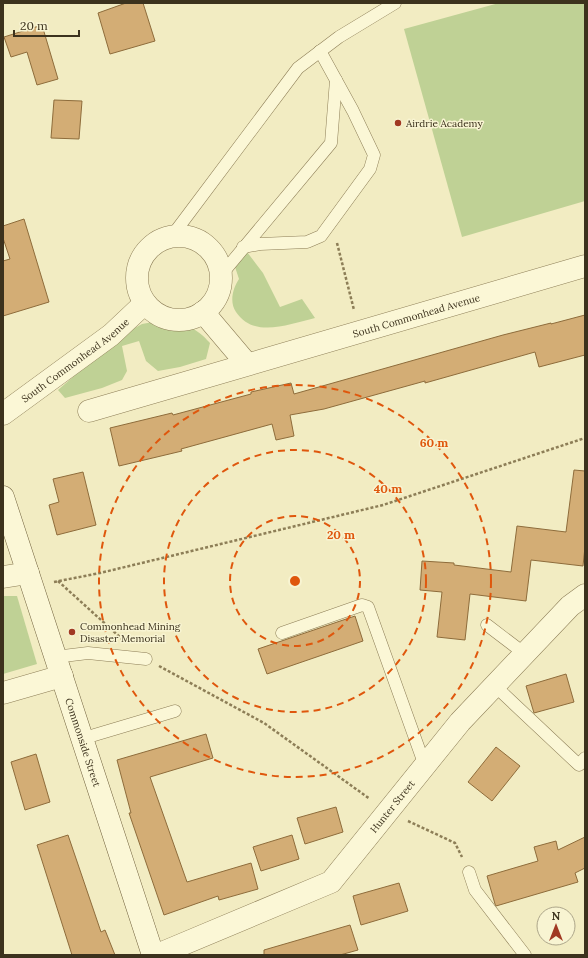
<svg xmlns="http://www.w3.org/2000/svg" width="588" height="958" font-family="Lora,serif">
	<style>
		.green { fill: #bfd195 }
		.building { fill: #d3ad75; stroke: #8e6c3b }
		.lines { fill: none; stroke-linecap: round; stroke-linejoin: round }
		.lane-casing { stroke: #8d7e57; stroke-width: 13 }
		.street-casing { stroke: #8d7e57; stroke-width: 23 }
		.secondary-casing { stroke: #6f5f3b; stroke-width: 23 }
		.path { stroke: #8d7e57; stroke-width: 2.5; stroke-dasharray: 3 2; stroke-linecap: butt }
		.lane { stroke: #fbf7d6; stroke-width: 12 }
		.street { stroke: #fbf7d6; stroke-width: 22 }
		.secondary { stroke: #fbf7d6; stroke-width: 22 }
		.ring { fill: none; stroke: #df570d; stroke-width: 2; stroke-dasharray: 7 5 }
		.poi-dot { fill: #a13922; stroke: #f8f4d2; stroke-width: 1.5 }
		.labels { text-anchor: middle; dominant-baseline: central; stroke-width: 3; stroke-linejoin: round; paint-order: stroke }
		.poi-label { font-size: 10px; fill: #3c321d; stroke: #f8f4d2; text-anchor: start }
		.street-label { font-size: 10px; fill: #3c321d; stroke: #f8f4d2 }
		.centre { fill: #df570d; stroke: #f8f4d2; stroke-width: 2 }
		.ring-label { font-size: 12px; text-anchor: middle; font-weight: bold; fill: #df570d; stroke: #f8f4d2; stroke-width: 3; stroke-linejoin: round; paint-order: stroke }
	</style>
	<rect width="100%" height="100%" fill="#f2ecc2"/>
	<!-- green -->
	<g class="green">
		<polygon points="499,3 585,3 585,201 462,237 404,29"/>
		<path d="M 247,252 L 263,273 L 280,307 L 302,299 L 315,318 C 289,324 254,339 236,312 C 229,302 233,288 239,279 L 234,264 Z"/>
		<path d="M 164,320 C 185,324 196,327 210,343 L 206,359 L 180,367 L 158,371 L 146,361 L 139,341 L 122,346 L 127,371 L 122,380 L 102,388 L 65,398 L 58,390 L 120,336 L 142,324 Z"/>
		<polygon points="3,596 17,596 37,664 3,674"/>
	</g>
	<!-- building -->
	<g class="building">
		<polygon points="126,3 143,3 155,41 110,54 98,13"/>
		<polygon points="42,25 58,79 37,85 27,52 11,57 4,37"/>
		<polygon points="54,100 82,101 79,139 51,138"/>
		<polygon points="24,219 49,302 3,316 3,261 10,259 3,238 3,226"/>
		<polygon points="585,315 585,355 539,367 535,352 425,383 425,381 324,409 290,415 294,436 276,440 272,424 181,449 182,451 119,466 110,428 172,413 173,415 251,394 251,392 291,383 294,394 503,335 551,323 551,324"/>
		<polygon points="574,470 585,471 585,547 583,566 531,560 526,601 470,594 465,640 437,637 442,592 420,590 422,561 454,563 454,565 511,572 517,526 566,532"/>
		<polygon points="83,472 96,525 57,535 49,505 59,502 53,479"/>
		<polygon points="355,616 363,641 267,674 258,649"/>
		<polygon points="566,674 574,702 534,713 526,686"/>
		<polygon points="206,734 213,758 150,777 187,882 251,863 258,889 219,900 218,896 164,915 129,813 131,813 117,760"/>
		<polygon points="496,747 520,766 492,801 468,782"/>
		<polygon points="36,754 50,802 25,810 11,762"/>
		<polygon points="336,807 343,832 305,844 297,818"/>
		<polygon points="68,835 101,932 105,930 115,955 72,955 37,845"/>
		<polygon points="292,835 299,859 261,871 253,847"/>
		<polygon points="585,837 585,868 575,873 578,882 496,906 495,904 487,876 538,861 534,847 556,841 558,850"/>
		<polygon points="399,883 408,911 361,925 353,896"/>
		<polygon points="350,925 358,950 340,955 264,955 264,950"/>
	</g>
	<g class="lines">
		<defs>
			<g id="lane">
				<polyline points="172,236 298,68 339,37 395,3"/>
				<polyline points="243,247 260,244 307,242 321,236 370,169 374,155 353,111 320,51"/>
				<polyline points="221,275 331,143 336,80"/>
				<polyline points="487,625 525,654"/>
				<polyline points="282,633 362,605 368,607 425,766"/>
				<polyline points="55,657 88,653 146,659"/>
				<polyline points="495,686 579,765 585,758"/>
				<polyline points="81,739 175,711"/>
				<polyline points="469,872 475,890 525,955"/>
			</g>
			<g id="street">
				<circle cx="179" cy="278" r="42"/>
				<polyline points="203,312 247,364"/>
				<path id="s1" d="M 89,411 L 585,266"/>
				<path id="s2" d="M 3,414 L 111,335 L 145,303"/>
				<polyline points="3,577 28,573"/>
				<polyline points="3,693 62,676"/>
				<path id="s3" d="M 157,955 L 331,882 L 460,722 L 570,606 L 585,595"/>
			</g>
			<g id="secondary">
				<path id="s4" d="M 3,497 L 153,955"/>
			</g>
		</defs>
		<!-- lane casing -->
		<use href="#lane" class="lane-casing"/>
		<!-- street casing -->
		<use href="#street" class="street-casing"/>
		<!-- secondary casing -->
		<use href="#secondary" class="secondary-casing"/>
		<!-- path -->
		<g class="path">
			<polyline points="337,243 354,310"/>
			<polyline points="58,581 122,639"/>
			<polyline points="54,582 100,573 383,505 585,438"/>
			<polyline points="159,666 264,723 370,799"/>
			<polyline points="408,821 455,843 462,857"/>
		</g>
		<!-- lane -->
		<use href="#lane" class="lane"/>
		<!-- street -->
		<use href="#street" class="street"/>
		<!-- secondary -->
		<use href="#secondary" class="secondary"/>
	</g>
	<!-- distance rings -->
	<g class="ring">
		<circle cx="295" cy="581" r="65"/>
		<circle cx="295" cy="581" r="131"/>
		<circle cx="295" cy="581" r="196"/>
	</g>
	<!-- markers -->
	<g class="poi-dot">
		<circle cx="398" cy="123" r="4"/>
		<circle cx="72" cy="632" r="4"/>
	</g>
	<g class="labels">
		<!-- poi labels -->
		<g class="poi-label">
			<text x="406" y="123">Airdrie Academy</text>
			<text x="80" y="626">Commonhead Mining<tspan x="80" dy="12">Disaster Memorial</tspan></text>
		</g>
		<!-- street labels -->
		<g class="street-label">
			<text stroke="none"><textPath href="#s1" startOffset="341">South Commonhead Avenue</textPath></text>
			<text stroke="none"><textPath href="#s2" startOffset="90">South Commonhead Avenue</textPath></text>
			<text stroke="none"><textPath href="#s4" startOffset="258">Commonside Street</textPath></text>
			<text stroke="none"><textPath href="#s3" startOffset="286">Hunter Street</textPath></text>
		</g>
	</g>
	<circle cx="295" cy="581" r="6" class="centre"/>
	<g class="ring-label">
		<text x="434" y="447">60 m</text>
		<text x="388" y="493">40 m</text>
		<text x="341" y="539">20 m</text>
	</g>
	<!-- border -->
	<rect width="588" height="958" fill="none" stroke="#3c321d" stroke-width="8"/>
	<!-- north arrow -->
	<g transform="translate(556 926)"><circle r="19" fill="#f8f4d2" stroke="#ada68a"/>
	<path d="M0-3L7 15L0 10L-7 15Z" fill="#a13922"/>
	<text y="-6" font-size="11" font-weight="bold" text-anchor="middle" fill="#3c321d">N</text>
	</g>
	<!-- scale -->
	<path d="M14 30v6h65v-6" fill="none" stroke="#3c321d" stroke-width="2"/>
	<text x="20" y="30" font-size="12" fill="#3c321d" stroke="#f8f4d2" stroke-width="3" paint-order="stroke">20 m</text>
</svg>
